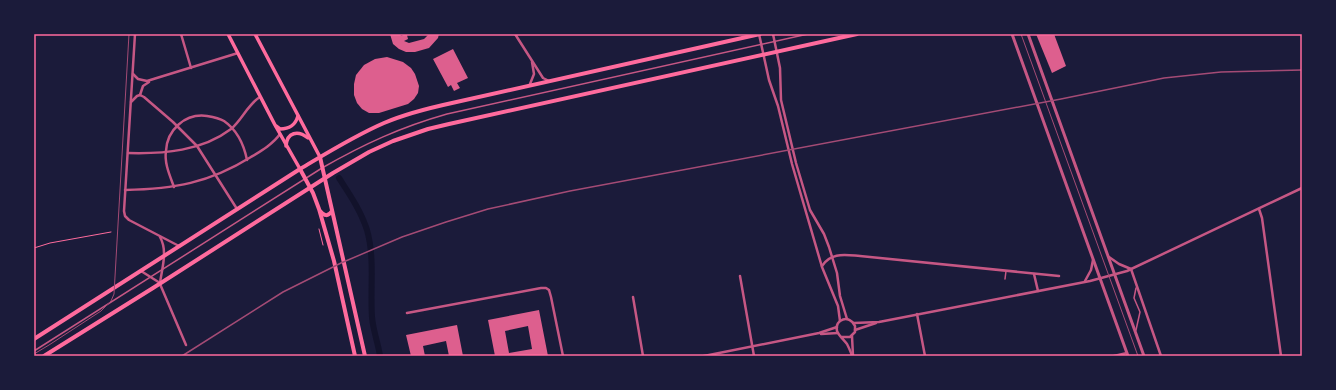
<svg xmlns="http://www.w3.org/2000/svg" width="1336" height="390" font-family="'IBM Plex Sans',sans-serif">
	<style>
		.lines { fill: none; stroke-linecap: round; stroke-linejoin: round }
		.canal { stroke: #12122b; stroke-width: 6 }
		.building { fill: #dd5f8e; fill-rule: evenodd }
		.path { stroke: #ff6b9d; stroke-width: 1 }
		.service { stroke: #c65784; stroke-width: 1.5 }
		.minor { stroke: #c65784; stroke-width: 2.5 }
		.tertiary { stroke: #c65784; stroke-width: 3 }
		.secondary { stroke: #ff6b9d; stroke-width: 3.5 }
		.primary { stroke: #ff6b9d; stroke-width: 4 }
		.tram { stroke: #a44b75; stroke-width: 1 }
		.rail { stroke: #a44b75; stroke-width: 1.5 }
		.neatline { fill: none; stroke: #ff6b9d; stroke-width: 1.5 }
	</style>
	<rect width="100%" height="100%" fill="#1b1b3a"/>
	<g class="lines">
		<!-- canal -->
		<path class="canal" d="M 339,178 C 350,195 361,211 367,230 C 375,258 370,288 372,317 C 373,330 378,343 380,356"/>
	</g>
	<!-- building -->
	<g class="building">
		<polygon points="390,34 400,34 401,36 406,34 407,35 408,39 404,41 409,43 424,39 429,34 439,34 438,38 429,48 415,52 406,52 399,49 393,44"/>
		<polygon points="1036,34 1054,34 1066,66 1052,73"/>
		<polygon points="453,49 468,78 457,83 460,88 454,91 451,85 448,87 433,59"/>
		<polygon points="387,57 403,62 411,68 415,74 419,86 418,93 414,99 408,104 379,113 369,113 362,109 357,103 354,95 354,84 356,75 364,65 375,59"/>
		<path d="M 539,310 L 548,356 L 495,356 L 488,320 ZM 528,326 L 532,349 L 509,353 L 505,331 Z"/>
		<polygon points="457,325 463,356 449,356 446,341 423,346 425,356 411,356 406,335"/>
	</g>
	<g class="lines">
		<!-- path -->
		<g class="path">
			<polyline points="319,229 323,245"/>
			<polyline points="34,248 50,243 111,232"/>
		</g>
		<!-- service -->
		<g class="service">
			<polyline points="1005,279 1006,271"/>
			<polyline points="1136,330 1140,312 1134,298 1136,288"/>
			<path d="M 34,351 L 322,168 C 364,144 401,127 447,114 L 808,34"/>
		</g>
		<!-- minor -->
		<g class="minor">
			<polyline points="135,34 124,211 125,216 129,220 179,246"/>
			<polyline points="181,34 191,68"/>
			<polyline points="515,34 543,78 549,81"/>
			<polyline points="759,34 769,80 778,106 792,164 822,267 838,306 840,321"/>
			<polyline points="773,34 780,68 781,100 796,163 810,210 824,234 829,247 837,273 840,296 847,319"/>
			<polyline points="133,74 138,79 147,81 238,53"/>
			<polyline points="530,84 534,74 532,62"/>
			<polyline points="140,95 144,97 173,122 197,146 237,209"/>
			<polyline points="140,95 143,86 149,82"/>
			<polyline points="131,102 137,96 140,95"/>
			<path d="M 128,153 C 164,154 202,151 231,129 C 242,120 248,104 260,97"/>
			<path d="M 174,187 C 170,176 164,163 166,151 C 167,130 185,113 207,116 C 213,117 219,118 224,121 C 237,130 244,145 247,160"/>
			<path d="M 125,190 C 174,189 209,183 251,157 C 261,151 273,144 280,134"/>
			<polyline points="1259,209 1262,218 1281,356"/>
			<path d="M 160,237 C 168,251 162,268 160,283"/>
			<polyline points="1109,257 1119,264 1131,269"/>
			<path d="M 822,266 C 831,252 845,255 860,256 L 1059,276"/>
			<polyline points="1131,269 1161,356"/>
			<polyline points="141,271 160,283"/>
			<polyline points="1034,274 1038,291"/>
			<polyline points="740,276 754,356"/>
			<polyline points="1085,281 1091,270 1093,260"/>
			<polyline points="160,284 186,345"/>
			<polyline points="633,297 643,356"/>
			<polyline points="407,313 541,288 546,288 549,290 551,297 563,356"/>
			<polyline points="917,314 925,356"/>
			<polyline points="854,323 879,322 1090,281 1127,271 1302,188"/>
			<polyline points="855,330 876,323"/>
			<polyline points="821,334 838,333"/>
			<polyline points="852,336 853,356"/>
			<path d="M 842,337 L 850,337 L 855,332 L 855,326 C 850,314 834,319 837,331 C 839,336 844,340 847,344 C 849,348 851,352 852,356"/>
			<polyline points="704,356 819,333 837,327"/>
			<polyline points="1114,356 1127,353"/>
		</g>
		<!-- tertiary -->
		<g class="tertiary">
			<polyline points="1012,34 1128,356"/>
			<polyline points="1028,34 1144,356"/>
		</g>
		<!-- secondary -->
		<g class="secondary">
			<polyline points="228,34 275,125 300,169"/>
			<polyline points="255,34 320,157"/>
			<path d="M 276,126 L 280,129 C 289,129 295,126 298,116"/>
			<path d="M 286,146 C 287,132 298,130 308,138"/>
		</g>
		<!-- primary -->
		<g class="primary">
			<polyline points="320,157 365,356"/>
			<polyline points="300,169 313,193 319,209 334,261 355,356"/>
			<path d="M 320,211 C 324,216 328,217 332,211"/>
			<path d="M 34,339 L 300,169 C 327,153 354,136 384,123 C 405,114 429,108 452,103 L 760,34"/>
			<polyline points="44,356 153,288 333,173 369,152 393,141 428,129 449,124 857,34"/>
		</g>
		<!-- tram -->
		<g class="tram">
			<polyline points="1021,34 1138,356"/>
			<polyline points="34,354 49,345 101,311 111,301 114,294 129,34"/>
		</g>
		<!-- rail -->
		<polyline class="rail" points="182,356 283,292 341,263 402,237 446,222 488,209 570,191 1061,99 1164,78 1221,72 1302,70"/>
	</g>
	<!-- border -->
	<rect width="1336" height="390" fill="none" stroke="#1b1b3a" stroke-width="70"/>
	<rect x="35" y="35" width="1266" height="320" class="neatline"/>
</svg>
